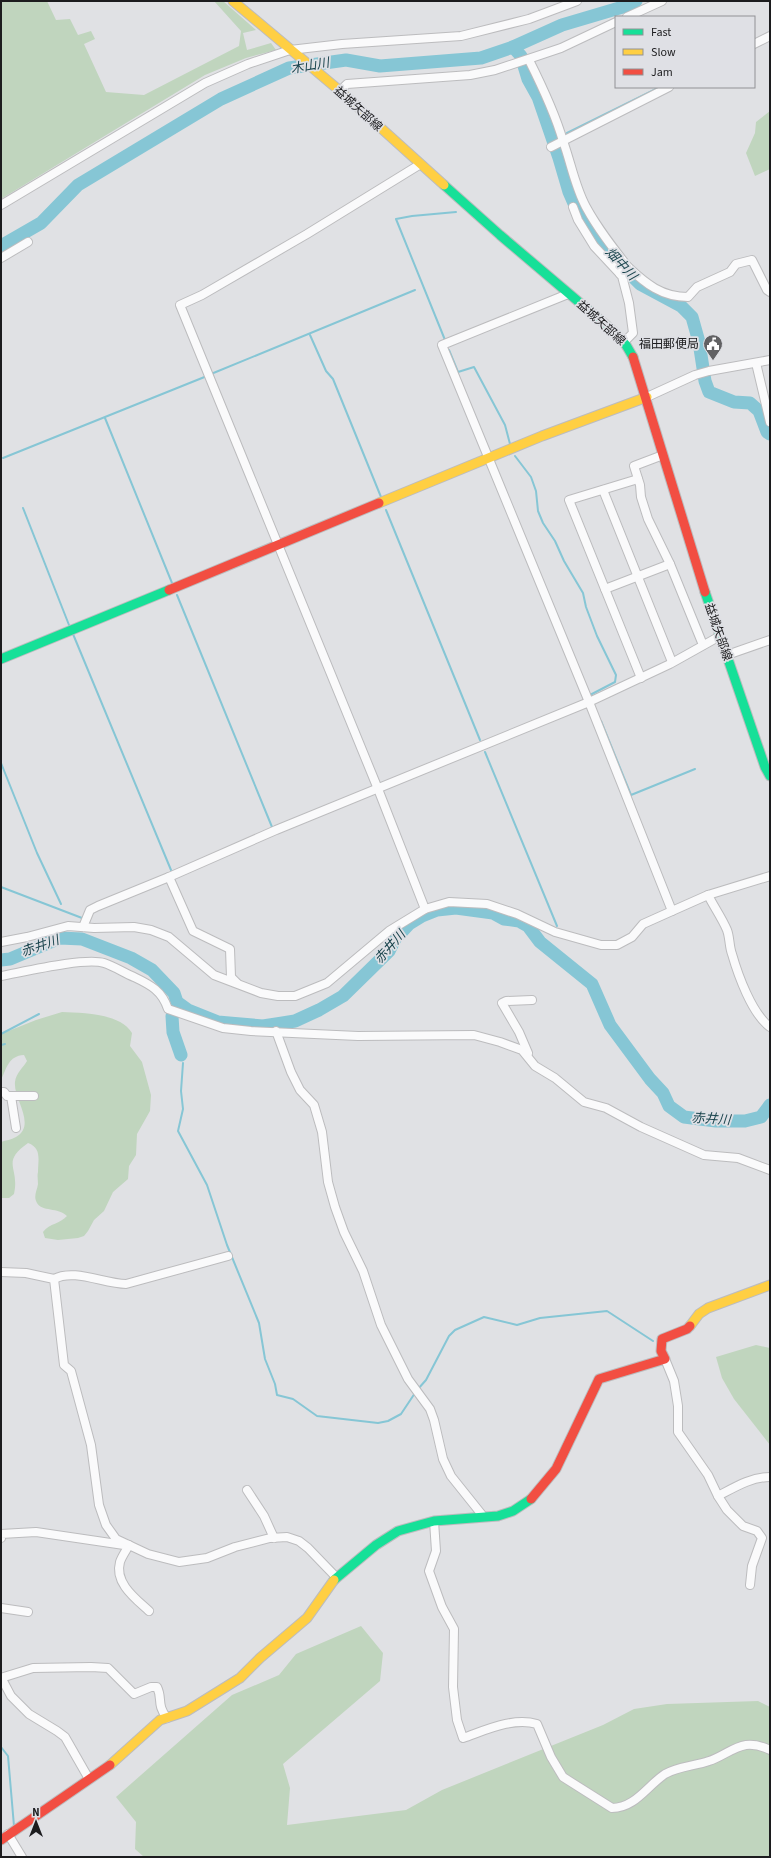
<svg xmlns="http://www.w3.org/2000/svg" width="771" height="1858" font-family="'Source Sans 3','Noto Sans JP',sans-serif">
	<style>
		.green { fill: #c0d5be }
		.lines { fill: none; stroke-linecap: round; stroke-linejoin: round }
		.stream { stroke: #86c6d5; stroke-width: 2 }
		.river { stroke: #86c6d5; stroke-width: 13 }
		.street-casing { stroke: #bcbcbe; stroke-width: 10 }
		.fast-casing { stroke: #bcbcbe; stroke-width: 11 }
		.slow-casing { stroke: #bcbcbe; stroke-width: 11 }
		.jam-casing { stroke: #bcbcbe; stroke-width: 11 }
		.street { stroke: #fafafb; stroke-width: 8 }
		.fast { stroke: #16e098; stroke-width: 9 }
		.slow { stroke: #ffcf43; stroke-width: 9 }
		.jam { stroke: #f24e42; stroke-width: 9 }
		.labels { text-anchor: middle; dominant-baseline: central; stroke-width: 3.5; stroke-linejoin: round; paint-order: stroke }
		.street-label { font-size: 12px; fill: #1c1c1e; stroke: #dfe0e5 }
		.poi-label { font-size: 12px; fill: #1c1c1e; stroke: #dfe0e5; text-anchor: end }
		.water-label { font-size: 13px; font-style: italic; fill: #1a444d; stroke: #dfe0e5 }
	</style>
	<rect width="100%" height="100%" fill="#e0e1e4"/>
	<!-- green -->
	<g class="green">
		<polygon points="1,1 47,1 56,20 70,19 78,35 91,31 95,39 84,44 106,92 144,95 239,46 241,31 214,1 223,1 256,30 243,33 247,50 271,43 276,50 246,58 205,75 1,199"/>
		<polygon points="770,111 770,169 755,176 746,153 755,133 756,122"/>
		<path d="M 62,1012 C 83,1013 120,1013 132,1033 L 130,1046 L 142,1062 L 151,1095 L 150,1111 L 137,1134 L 136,1155 L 129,1166 L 128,1179 L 113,1192 L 104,1211 L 94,1220 L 88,1231 L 84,1236 L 78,1238 L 58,1240 L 45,1238 L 43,1232 C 50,1223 60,1224 67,1216 C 58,1207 42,1212 37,1203 C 33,1196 37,1191 38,1184 C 38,1180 37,1176 38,1172 C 38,1160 42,1148 28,1143 C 0,1163 20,1167 14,1194 L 9,1198 L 1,1198 L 1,1142 C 6,1140 11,1140 16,1137 C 37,1125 13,1099 15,1082 C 16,1073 23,1068 27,1061 L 24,1055 C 8,1056 7,1068 1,1080 L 1,1034 L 36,1020 Z"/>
		<polygon points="756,1345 770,1348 770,1445 734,1399 722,1378 716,1357"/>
		<polygon points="361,1626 383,1653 380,1681 283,1764 290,1788 287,1825 406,1810 442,1790 603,1725 634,1709 667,1704 758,1701 770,1707 770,1857 144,1857 135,1849 136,1822 116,1797 232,1695 279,1675 296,1654"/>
	</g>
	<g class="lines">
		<!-- stream -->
		<g class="stream">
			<polyline points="567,133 660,87"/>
			<polyline points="310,335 326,371 333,379 381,497"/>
			<polyline points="445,340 396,219 412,216 456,212"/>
			<polyline points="449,350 458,372 474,367 505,425 510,444"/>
			<polyline points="211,374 415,290"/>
			<polyline points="105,418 172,583"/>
			<polyline points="515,456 531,477 536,491 538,511 543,523 555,541 564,561 583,593 586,607 597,636 616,675 615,682 590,695"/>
			<polyline points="3,458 207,376"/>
			<polyline points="23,508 69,625"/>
			<polyline points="386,510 480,740"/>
			<polyline points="177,595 272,827"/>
			<polyline points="73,634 171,870"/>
			<polyline points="601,721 631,795 695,769"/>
			<polyline points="485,752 557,926"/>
			<polyline points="1,763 37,853 61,904"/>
			<polyline points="1,887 82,918"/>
			<polyline points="1,1034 39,1014"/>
			<polyline points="1,1045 5,1044"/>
			<polyline points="183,1063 181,1091 183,1109 178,1131 207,1185 227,1245 259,1323 265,1359 275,1384 277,1395 293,1399 317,1416 378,1423 388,1421 401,1414 415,1393"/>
			<polyline points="418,1389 426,1380 449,1336 455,1330 484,1317 517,1325 540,1318 607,1311 653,1341"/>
			<polyline points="1,1747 8,1756 14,1826"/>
		</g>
		<!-- river -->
		<g class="river">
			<polyline points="513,47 521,56 528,79 538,97 559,158 569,192 583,224 615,259 640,284 681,306 692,317 699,342 705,381 709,392 734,402 750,403 759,411 767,432 770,434"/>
			<polyline points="1,246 41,223 78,185 221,99 289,68 346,60 380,66 481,58 513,47 562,25 626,6 636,1"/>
			<polyline points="1,960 10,959 60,938 82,939 131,958 152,970 174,993 177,1002 188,1010 218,1022 263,1026 295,1021 319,1010 343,996 389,951 395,939 409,924 422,916 437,910 456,908 493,913 504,919 519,921 528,926 540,942 592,984 610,1025 650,1079 663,1093 669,1106 684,1117 716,1121 745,1121 761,1117 770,1105"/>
			<polyline points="172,1016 173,1032 181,1055"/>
		</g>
		<defs>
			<g id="street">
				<polyline points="627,17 662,1"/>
				<polyline points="754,44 770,36"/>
				<path d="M 529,60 C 542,86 555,113 563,141 C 571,163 575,187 586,207 C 598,229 613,248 628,267"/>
				<polyline points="340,91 347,84 470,75 495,70 561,48 616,22"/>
				<polyline points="551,147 669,87"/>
				<polyline points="419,165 307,234 202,295 180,305 378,789 425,909"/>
				<polyline points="1,205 205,83 248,64 290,50 342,44 461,36 529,19 577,1"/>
				<polyline points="573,207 578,220 594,246 622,276 629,303 633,333 624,342"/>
				<polyline points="1,258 28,242"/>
				<path d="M 620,274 L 628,267 C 646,284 662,297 688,297 L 697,287 L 730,272 L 736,264 L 752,260 L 767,290 L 770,292"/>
				<polyline points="568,294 442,345 589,702 672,911"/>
				<polyline points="756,363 770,422"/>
				<polyline points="647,397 695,375 709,371 770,360"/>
				<polyline points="663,455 634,466 640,485 641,497 648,519 670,564 703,645"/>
				<polyline points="638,479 569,500 641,678"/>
				<polyline points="603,490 672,662"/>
				<polyline points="605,589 670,564"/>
				<polyline points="727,655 770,640"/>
				<polyline points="169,877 193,931 230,949 231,977 237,983"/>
				<path d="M 708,895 C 714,907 722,918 727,930 C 730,938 729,946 732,954 C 738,975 752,1014 770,1027"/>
				<polyline points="83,927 90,910 98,906 169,877 276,830 589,702 670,664 720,636"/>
				<polyline points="1,942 27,937 68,926 94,928 134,927 151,930 169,937 214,975 261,993 278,996 295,996 327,983 389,931 425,909 449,902 487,904 517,914 555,932 601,945 617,945 632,937 643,924 672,911 708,895 770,876"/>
				<path d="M 1,976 C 23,972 85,957 104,963 C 114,966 124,973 134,977 C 151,985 162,991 168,1009 L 223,1028 L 251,1031 L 358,1036 L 474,1035 L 500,1042 L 522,1050 L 535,1066 L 555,1078 L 584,1102 L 606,1108 L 641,1127 L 704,1155 L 738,1158 L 770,1170"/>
				<polyline points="276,1031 291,1072 300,1090 314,1105 322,1132 328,1182 335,1207 344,1232 363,1271 381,1325 408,1379 430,1409 434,1420 443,1459 451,1476 483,1516"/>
				<polyline points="528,1053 519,1032 502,1003 506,1001 532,1000"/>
				<polyline points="1,1092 4,1092 7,1096 34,1096"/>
				<polyline points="11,1096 16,1128"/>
				<polyline points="1,1272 26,1273 54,1279 64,1365 71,1371 91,1445 99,1505 106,1525 116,1539 148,1554 179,1562 207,1558 235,1547 270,1538 287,1537 299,1541 308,1548 336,1577"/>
				<path d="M 54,1279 C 74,1268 104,1284 126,1284 L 228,1256"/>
				<polyline points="665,1359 674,1381 678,1406 678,1432 708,1475 718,1496 727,1510 743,1526 757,1531 762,1538 752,1566 750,1585"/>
				<polyline points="247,1490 264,1516 274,1538"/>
				<path d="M 718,1496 C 735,1487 751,1477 770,1477"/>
				<path d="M 434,1521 L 436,1551 L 429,1571 L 442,1607 L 454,1629 L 453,1687 L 457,1720 L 463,1738 C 486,1730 513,1717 537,1724 L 551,1757 L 563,1777 L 612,1808 C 635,1808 647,1786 665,1774 C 679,1766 695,1766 709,1761 C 722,1757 733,1747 746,1745 C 755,1744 762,1746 770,1750"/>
				<polyline points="1,1538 1,1534 36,1532 124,1545"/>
				<path d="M 129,1545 C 126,1551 122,1556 120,1562 C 114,1583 136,1599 149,1611"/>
				<polyline points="1,1608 28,1612"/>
				<path d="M 1,1678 L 33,1668 L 91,1667 L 108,1668 L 134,1694 L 151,1687 L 157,1687 C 163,1699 156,1704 167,1718"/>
				<polyline points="2,1679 11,1696 29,1714 57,1731 65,1737 89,1779"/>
				<polyline points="8,1834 22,1857"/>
			</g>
			<g id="fast">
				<polyline points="444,185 500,235 613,331 626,345 633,357"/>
				<polyline points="705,592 765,767 770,776"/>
				<polyline points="1,659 169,590"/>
				<polyline points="334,1580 376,1545 398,1531 434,1521 498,1516 513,1511 531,1499"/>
			</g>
			<g id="slow">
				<polyline points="233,1 340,91 444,185"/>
				<polyline points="379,503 542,436 647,397"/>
				<polyline points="690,1326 699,1314 708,1308 770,1285"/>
				<polyline points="110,1765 160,1720 187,1711 240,1678 260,1658 307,1618 334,1580"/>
			</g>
			<g id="jam">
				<polyline points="633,357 705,592"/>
				<polyline points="169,590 379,503"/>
				<polyline points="531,1499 556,1469 599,1379 665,1359 661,1351 662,1339 687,1329 690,1326"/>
				<polyline points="1,1840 110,1765"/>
			</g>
		</defs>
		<!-- street casing -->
		<use href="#street" class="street-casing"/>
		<!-- fast casing -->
		<use href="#fast" class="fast-casing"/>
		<!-- slow casing -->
		<use href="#slow" class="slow-casing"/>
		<!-- jam casing -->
		<use href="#jam" class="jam-casing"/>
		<!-- street -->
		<use href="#street" class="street"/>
		<!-- fast -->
		<use href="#fast" class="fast"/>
		<!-- slow -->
		<use href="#slow" class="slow"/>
		<!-- jam -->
		<use href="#jam" class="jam"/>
	</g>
	<!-- icons -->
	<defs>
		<symbol id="civic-pin" viewBox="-11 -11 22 30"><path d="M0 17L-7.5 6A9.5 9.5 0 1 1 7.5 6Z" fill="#616163" stroke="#dfe0e5"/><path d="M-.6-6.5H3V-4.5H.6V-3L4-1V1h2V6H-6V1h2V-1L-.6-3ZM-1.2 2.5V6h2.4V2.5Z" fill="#fff"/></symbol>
	</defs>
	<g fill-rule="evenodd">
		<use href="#civic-pin" x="702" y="333" width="22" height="30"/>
	</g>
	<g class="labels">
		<!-- street labels -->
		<g class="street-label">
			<text transform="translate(358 109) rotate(42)">益城矢部線</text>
			<text transform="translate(601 323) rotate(42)">益城矢部線</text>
			<text transform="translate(718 632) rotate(71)">益城矢部線</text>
		</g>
		<!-- poi labels -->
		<g class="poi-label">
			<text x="699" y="344">福田郵便局</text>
		</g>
		<!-- water labels -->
		<g class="water-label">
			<text transform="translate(310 66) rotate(-10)">木山川</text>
			<text transform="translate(621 264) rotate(47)">畑中川</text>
			<text transform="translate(40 946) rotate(-19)">赤井川</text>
			<text transform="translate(390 947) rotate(-48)">赤井川</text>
			<text transform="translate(711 1119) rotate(4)">赤井川</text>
		</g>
	</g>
	<!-- border -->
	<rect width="771" height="1858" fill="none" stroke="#1c1c1e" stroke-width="4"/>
	<!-- legend -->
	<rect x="615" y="16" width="140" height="72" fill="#dfe0e5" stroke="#919295"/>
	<rect x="623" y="29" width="20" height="6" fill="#16e098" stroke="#919295"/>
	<text x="651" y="36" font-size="12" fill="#1c1c1e">Fast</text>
	<rect x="623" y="49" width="20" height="6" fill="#ffcf43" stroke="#919295"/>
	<text x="651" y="56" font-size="12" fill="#1c1c1e">Slow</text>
	<rect x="623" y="69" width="20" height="6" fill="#f24e42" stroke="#919295"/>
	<text x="651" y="76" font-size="12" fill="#1c1c1e">Jam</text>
	<!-- north arrow -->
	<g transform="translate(36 1822)" stroke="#dfe0e5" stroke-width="3" paint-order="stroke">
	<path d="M0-3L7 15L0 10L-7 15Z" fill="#1c1c1e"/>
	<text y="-6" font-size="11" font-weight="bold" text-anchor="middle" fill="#1c1c1e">N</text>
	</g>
</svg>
